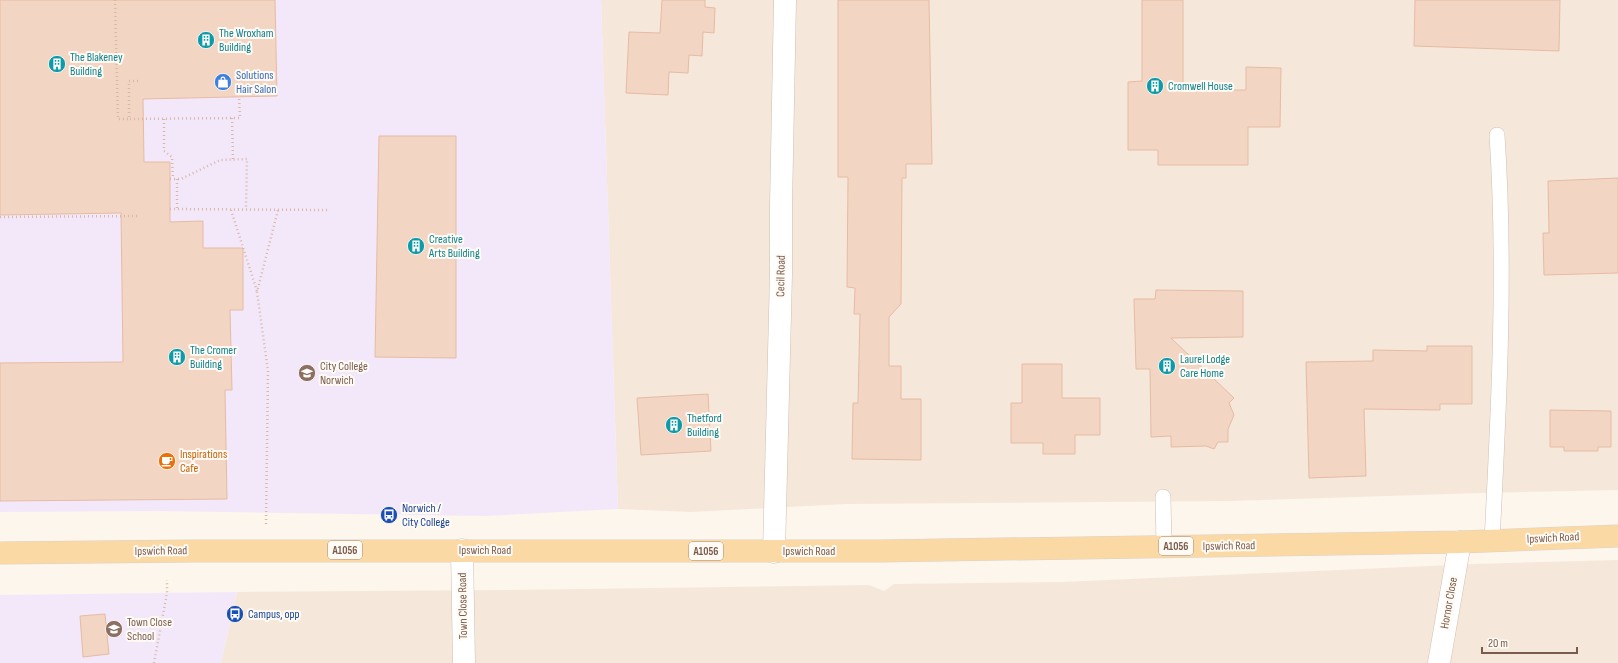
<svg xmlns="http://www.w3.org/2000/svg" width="1618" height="663" font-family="'Sofia Sans Condensed',sans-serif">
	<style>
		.residential { fill: #f5e8da }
		.education { fill: #f3e8fa }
		.building { fill: #f3d5c3; stroke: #e6bba3 }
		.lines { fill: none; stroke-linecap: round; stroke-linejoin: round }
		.lane-casing { stroke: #d1beb0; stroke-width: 16 }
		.street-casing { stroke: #d1beb0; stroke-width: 23 }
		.primary-casing { stroke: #dad1cd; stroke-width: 23 }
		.path { stroke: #d9b8a5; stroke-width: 2.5; stroke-dasharray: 1 3; stroke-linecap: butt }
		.lane { stroke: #fff; stroke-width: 15 }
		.street { stroke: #fff; stroke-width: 22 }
		.primary { stroke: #fbd9a5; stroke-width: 22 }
		.labels { text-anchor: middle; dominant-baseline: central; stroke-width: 4; stroke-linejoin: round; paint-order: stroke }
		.shield { fill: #fffaf3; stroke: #a28b7f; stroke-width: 1 }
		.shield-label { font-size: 11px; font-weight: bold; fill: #7a5c4d }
		.culture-label { font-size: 12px; fill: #0d838f; stroke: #fffaf3; text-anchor: start }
		.shop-label { font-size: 12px; fill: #366cbe; stroke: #fffaf3; text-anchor: start }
		.street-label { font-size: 12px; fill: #7a5c4d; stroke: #fffaf3 }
		.education-label { font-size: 12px; fill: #785e54; stroke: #fffaf3; text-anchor: start }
		.food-label { font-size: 12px; fill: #c56008; stroke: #fffaf3; text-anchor: start }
		.transit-label { font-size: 12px; fill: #164399; stroke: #fffaf3; text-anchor: start }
	</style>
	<rect width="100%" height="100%" fill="#fdf6ec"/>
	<!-- residential -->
	<g class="residential">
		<polygon points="601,0 1618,0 1618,490 1481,493 1230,501 847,504 691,512 618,509"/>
		<polygon points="1618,560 1618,663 221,663 237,592 508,590 869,585 884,591 894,584 1061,582 1474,564"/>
	</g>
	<!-- education -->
	<g class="education">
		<polygon points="0,0 601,0 618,509 485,516 157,511 0,512"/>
		<polygon points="237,592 221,663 0,663 0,595"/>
	</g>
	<!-- building -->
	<g class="building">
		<polygon points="0,0 275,0 277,96 143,99 144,162 170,162 170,222 203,221 203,248 243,248 243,310 230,310 232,390 225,390 227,499 0,501 0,363 123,362 121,213 0,215"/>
		<polygon points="662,0 705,0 705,7 715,8 714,33 703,32 702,56 689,55 688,73 669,72 668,95 626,93 629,32 660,33"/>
		<polygon points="838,0 929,0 932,164 906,164 906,178 902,178 901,304 889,317 889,366 901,366 901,399 921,399 921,460 852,459 853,403 858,403 860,314 854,314 855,288 847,287 848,177 838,177"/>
		<polygon points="1142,0 1183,0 1183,90 1246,90 1246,67 1281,68 1280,127 1248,127 1248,165 1158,165 1158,150 1128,150 1128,82 1142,81"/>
		<polygon points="1415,0 1560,0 1559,51 1414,46"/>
		<polygon points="379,136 456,136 456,358 375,357"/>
		<polygon points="1618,178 1618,273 1544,275 1543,233 1549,233 1548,181"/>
		<polygon points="1156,290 1243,291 1243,337 1171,338 1234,398 1229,403 1234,415 1228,429 1228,442 1218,442 1214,449 1206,446 1171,447 1171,436 1151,437 1150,369 1136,369 1134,299 1155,299"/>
		<polygon points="1427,346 1472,346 1472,404 1440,404 1440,410 1364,409 1366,476 1309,478 1306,362 1373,361 1373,350 1427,351"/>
		<polygon points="1022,364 1062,364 1062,398 1100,398 1100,435 1075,435 1075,454 1043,454 1043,443 1011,443 1011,403 1022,403"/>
		<polygon points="708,394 711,451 641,455 637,398"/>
		<polygon points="1550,410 1611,411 1611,447 1598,447 1598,451 1564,451 1564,447 1550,447"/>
		<polygon points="105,614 109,654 83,657 80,616"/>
	</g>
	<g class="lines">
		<defs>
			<g id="lane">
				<polyline points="1163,497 1164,547"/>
				<path d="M 1492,541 C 1499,406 1506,270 1497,135"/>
			</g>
			<g id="street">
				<polyline points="462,550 464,663"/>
				<polyline points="774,552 781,274 781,206 785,0"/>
				<polyline points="1439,663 1460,542"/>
			</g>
			<polyline id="primary" points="0,553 192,551 880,551 1460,542 1618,536"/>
		</defs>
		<!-- lane casing -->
		<use href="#lane" class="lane-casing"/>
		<!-- street casing -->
		<use href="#street" class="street-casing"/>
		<!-- primary casing -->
		<use href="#primary" class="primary-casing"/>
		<!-- path -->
		<g class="path">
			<polyline points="115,0 118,119 129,119"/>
			<polyline points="138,81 129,81 129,119 240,118 239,97"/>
			<polyline points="232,118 233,160"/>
			<polyline points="164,119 164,151 172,157 173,179"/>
			<polyline points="170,179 181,179 220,160 247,159 246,209"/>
			<polyline points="177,179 177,209"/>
			<polyline points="170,209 328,210"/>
			<polyline points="231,210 257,291"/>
			<polyline points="0,217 139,216"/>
			<polyline points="266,524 268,371 257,292 278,210"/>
			<polyline points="154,663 167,593 167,580"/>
		</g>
		<!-- lane -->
		<use href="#lane" class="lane"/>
		<!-- street -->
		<use href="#street" class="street"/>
		<!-- primary -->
		<use href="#primary" class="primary"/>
	</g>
	<!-- icons -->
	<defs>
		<symbol id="building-disc" viewBox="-11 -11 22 22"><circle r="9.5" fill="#0f9aa8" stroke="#fffaf3"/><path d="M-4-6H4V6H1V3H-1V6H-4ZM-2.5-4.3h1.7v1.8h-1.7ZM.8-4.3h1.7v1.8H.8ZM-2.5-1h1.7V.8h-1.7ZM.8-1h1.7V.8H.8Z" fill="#fff"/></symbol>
		<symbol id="shop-disc" viewBox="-11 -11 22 22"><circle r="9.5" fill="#3f7fe0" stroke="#fffaf3"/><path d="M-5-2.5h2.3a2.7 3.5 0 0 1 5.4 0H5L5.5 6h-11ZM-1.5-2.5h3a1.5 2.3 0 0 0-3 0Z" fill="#fff"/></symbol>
		<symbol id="university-disc" viewBox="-11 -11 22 22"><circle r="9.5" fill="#8d6e63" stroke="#fffaf3"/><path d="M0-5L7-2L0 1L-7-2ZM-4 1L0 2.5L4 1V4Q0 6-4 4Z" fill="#fff"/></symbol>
		<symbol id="cafe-disc" viewBox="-11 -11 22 22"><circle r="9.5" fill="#e8710a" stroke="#fffaf3"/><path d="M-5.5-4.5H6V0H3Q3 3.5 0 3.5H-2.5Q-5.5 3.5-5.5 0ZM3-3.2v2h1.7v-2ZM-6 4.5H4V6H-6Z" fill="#fff"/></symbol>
		<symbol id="bus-disc" viewBox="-11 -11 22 22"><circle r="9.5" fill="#1a4fb4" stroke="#fffaf3"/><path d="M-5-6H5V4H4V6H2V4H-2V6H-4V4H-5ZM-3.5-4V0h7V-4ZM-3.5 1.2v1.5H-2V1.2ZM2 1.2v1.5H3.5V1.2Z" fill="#fff"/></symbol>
		<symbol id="school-disc" viewBox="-11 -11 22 22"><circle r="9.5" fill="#8d6e63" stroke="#fffaf3"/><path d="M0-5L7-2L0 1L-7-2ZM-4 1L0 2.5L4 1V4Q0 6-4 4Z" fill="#fff"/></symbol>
	</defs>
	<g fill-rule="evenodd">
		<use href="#building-disc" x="196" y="30" width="20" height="20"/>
		<use href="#building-disc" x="47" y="54" width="20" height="20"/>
		<use href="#shop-disc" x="213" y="72" width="20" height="20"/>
		<use href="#building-disc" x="1145" y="76" width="20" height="20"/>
		<use href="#building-disc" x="406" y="236" width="20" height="20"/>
		<use href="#building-disc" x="167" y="347" width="20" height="20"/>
		<use href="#building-disc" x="1157" y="356" width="20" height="20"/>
		<use href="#university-disc" x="297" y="363" width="20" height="20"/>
		<use href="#building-disc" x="664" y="415" width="20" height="20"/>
		<use href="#cafe-disc" x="157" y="451" width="20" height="20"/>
		<use href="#bus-disc" x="379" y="505" width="20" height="20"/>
		<use href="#bus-disc" x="225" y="604" width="20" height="20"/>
		<use href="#school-disc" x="104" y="619" width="20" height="20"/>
	</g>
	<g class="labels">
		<!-- shield labels -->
		<g class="shield">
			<rect x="1159" y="537" width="34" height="18" rx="3"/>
			<rect x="328" y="541" width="34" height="18" rx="3"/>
			<rect x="689" y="542" width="34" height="18" rx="3"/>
		</g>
		<g class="shield-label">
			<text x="1176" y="546">A1056</text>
			<text x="345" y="550">A1056</text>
			<text x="706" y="551">A1056</text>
		</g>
		<!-- culture labels -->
		<g class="culture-label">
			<text x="219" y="33">The Wroxham<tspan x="219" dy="14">Building</tspan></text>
			<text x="70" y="57">The Blakeney<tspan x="70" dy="14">Building</tspan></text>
			<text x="1168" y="86">Cromwell House</text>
			<text x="429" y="239">Creative<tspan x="429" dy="14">Arts Building</tspan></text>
			<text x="190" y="350">The Cromer<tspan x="190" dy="14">Building</tspan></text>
			<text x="1180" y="359">Laurel Lodge<tspan x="1180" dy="14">Care Home</tspan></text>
			<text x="687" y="418">Thetford<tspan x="687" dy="14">Building</tspan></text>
		</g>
		<!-- shop labels -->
		<g class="shop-label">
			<text x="236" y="75">Solutions<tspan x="236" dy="14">Hair Salon</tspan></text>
		</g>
		<!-- street labels -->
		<g class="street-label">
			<text transform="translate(781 276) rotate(-89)">Cecil Road</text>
			<text transform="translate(1553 538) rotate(-3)">Ipswich Road</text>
			<text transform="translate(1229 546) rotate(-1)">Ipswich Road</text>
			<text x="485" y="550">Ipswich Road</text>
			<text transform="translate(161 551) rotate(-1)">Ipswich Road</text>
			<text x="809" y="551">Ipswich Road</text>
			<text transform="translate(1449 603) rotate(-80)">Hornor Close</text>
			<text transform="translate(463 606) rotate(-91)">Town Close Road</text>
		</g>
		<!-- education labels -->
		<g class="education-label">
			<text x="320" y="366">City College<tspan x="320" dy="14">Norwich</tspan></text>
			<text x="127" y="622">Town Close<tspan x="127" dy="14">School</tspan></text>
		</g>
		<!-- food labels -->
		<g class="food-label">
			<text x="180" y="454">Inspirations<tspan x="180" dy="14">Cafe</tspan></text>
		</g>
		<!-- transit labels -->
		<g class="transit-label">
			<text x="402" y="508">Norwich /<tspan x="402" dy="14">City College</tspan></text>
			<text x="248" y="614">Campus, opp</text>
		</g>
	</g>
	<!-- scale -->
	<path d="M1482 647v6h95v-6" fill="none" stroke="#7a5c4d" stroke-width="2"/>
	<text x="1488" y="647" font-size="12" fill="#7a5c4d" stroke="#fffaf3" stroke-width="3" paint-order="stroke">20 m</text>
</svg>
